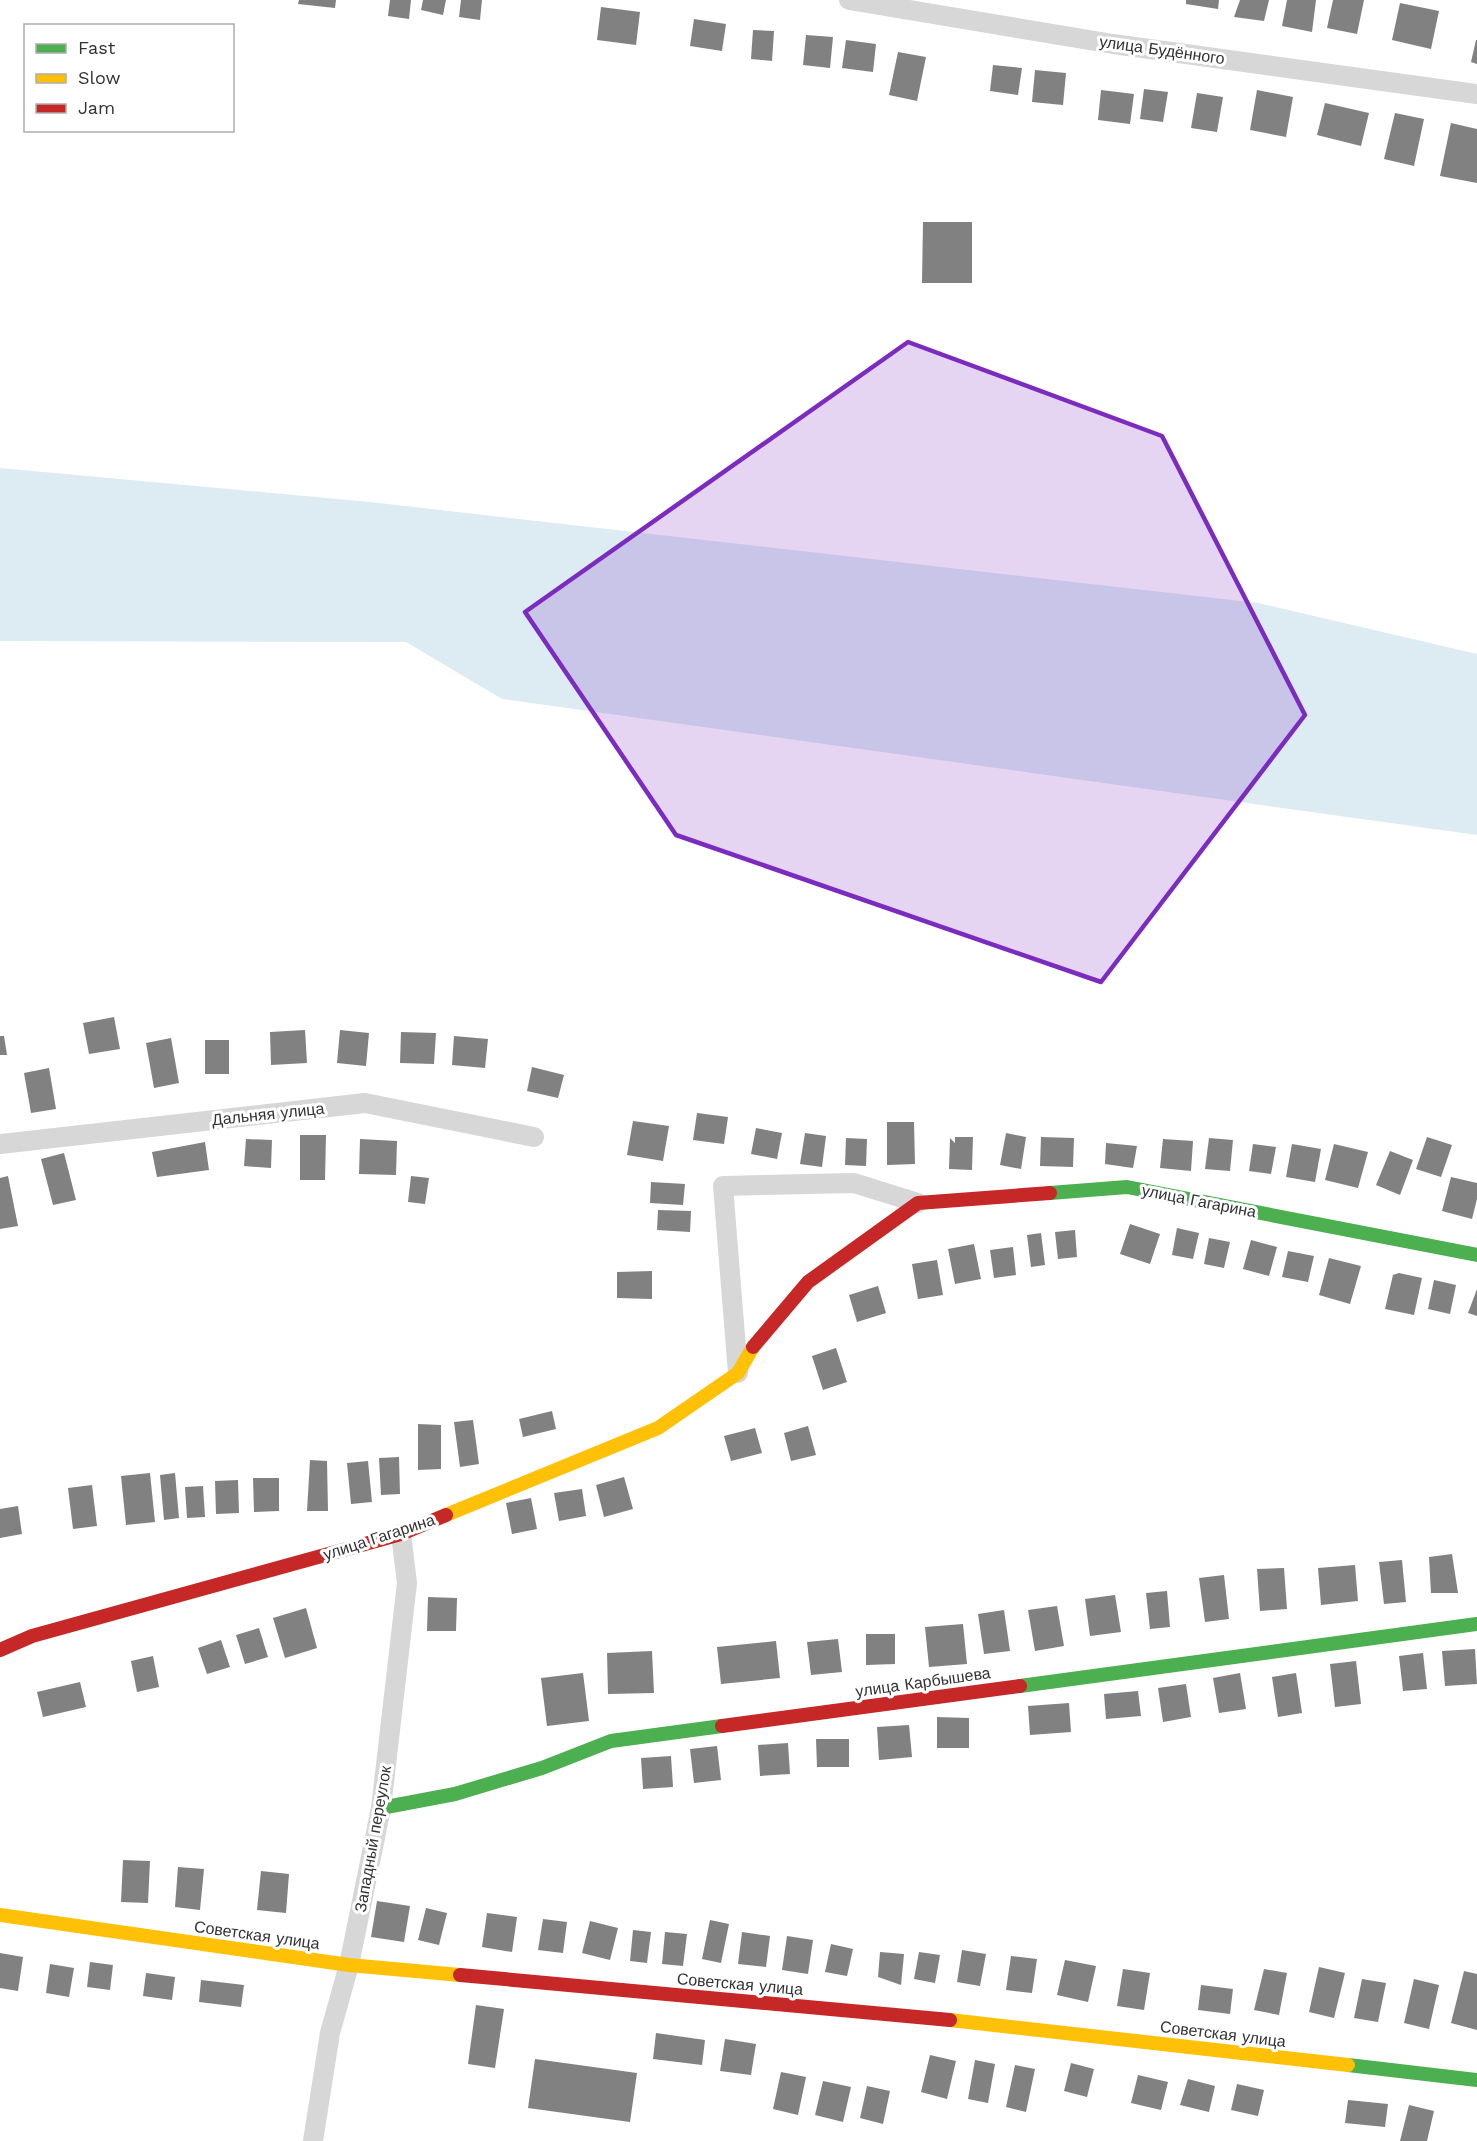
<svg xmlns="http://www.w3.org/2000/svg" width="1477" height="2141" font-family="'Work Sans',sans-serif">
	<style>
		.water { fill: #ddebf3 }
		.building { fill: #818181 }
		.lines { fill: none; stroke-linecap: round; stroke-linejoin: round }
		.street { stroke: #d7d7d7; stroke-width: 20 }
		.fast { stroke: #4caf50; stroke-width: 14 }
		.slow { stroke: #ffc107; stroke-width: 14 }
		.jam { stroke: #c62828; stroke-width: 14 }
		.marked { fill: #7b2cbf; fill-opacity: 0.2; stroke: #7b2cbf; stroke-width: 4.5; stroke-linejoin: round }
		.labels { text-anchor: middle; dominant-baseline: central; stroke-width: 6; stroke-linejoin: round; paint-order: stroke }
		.street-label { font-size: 16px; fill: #333; stroke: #fff }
	</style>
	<rect width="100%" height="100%" fill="#fff"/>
	<!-- water -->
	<polygon class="water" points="0,468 370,502 1258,603 1477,654 1477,835 502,699 406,642 0,641"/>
	<!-- building -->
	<g class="building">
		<polygon points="299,0 336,0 335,8 298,4"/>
		<polygon points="390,0 411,0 409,19 388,16"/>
		<polygon points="423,0 446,0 443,15 421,10"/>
		<polygon points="461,0 482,0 480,20 459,17"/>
		<polygon points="1186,0 1219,0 1218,9 1186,4"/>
		<polygon points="1240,0 1269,0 1264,21 1234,17"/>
		<polygon points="1287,0 1316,0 1312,32 1282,26"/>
		<polygon points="1333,0 1364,0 1357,34 1327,28"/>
		<polygon points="1400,3 1439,11 1431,49 1392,40"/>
		<polygon points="601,7 640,12 636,45 597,40"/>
		<polygon points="694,19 726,24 722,51 690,46"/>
		<polygon points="753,30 774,31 772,61 751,59"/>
		<polygon points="806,35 833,37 830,68 803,65"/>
		<polygon points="846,40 876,44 873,72 842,68"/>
		<polygon points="1476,40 1477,40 1477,64 1471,62"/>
		<polygon points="898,52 926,57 917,101 889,95"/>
		<polygon points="993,65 1022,68 1018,95 990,91"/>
		<polygon points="1035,70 1066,73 1063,105 1032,102"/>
		<polygon points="1144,89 1168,92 1163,122 1140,119"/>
		<polygon points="1101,90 1134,94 1130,124 1098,120"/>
		<polygon points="1257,90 1293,97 1286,137 1250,130"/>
		<polygon points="1197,93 1223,97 1217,132 1191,128"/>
		<polygon points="1325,103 1369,113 1361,146 1317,135"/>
		<polygon points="1395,113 1424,119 1414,166 1384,159"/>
		<polygon points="1451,123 1477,129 1477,183 1440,176"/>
		<polygon points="923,222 972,222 972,283 922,283"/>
		<polygon points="114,1017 120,1049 89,1054 83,1023"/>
		<polygon points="305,1030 307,1063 271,1065 270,1032"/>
		<polygon points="340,1030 369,1033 366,1066 337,1063"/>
		<polygon points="401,1032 436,1033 434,1064 400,1063"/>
		<polygon points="0,1036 4,1036 7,1055 0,1055"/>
		<polygon points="454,1036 488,1039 485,1068 452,1065"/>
		<polygon points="171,1038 179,1083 154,1088 146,1043"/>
		<rect x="205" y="1040" width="24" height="34"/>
		<polygon points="532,1067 564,1075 558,1098 527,1091"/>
		<polygon points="49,1068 56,1109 31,1113 24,1073"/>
		<polygon points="697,1113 728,1117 724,1144 693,1140"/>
		<polygon points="633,1121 669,1126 663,1161 627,1155"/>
		<polygon points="887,1122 914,1122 915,1164 887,1165"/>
		<polygon points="756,1128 782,1133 777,1159 751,1154"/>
		<polygon points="805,1133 826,1136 822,1167 800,1164"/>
		<polygon points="1006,1133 1026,1137 1021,1169 1000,1165"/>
		<polygon points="300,1135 326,1135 325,1180 300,1180"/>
		<polygon points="955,1137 973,1137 972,1170 949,1169 950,1138 955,1143"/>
		<polygon points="1041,1137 1074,1138 1073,1167 1040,1166"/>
		<polygon points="1427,1137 1452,1145 1441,1177 1416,1169"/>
		<polygon points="846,1138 867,1139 866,1166 845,1165"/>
		<polygon points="1209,1138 1233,1140 1230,1171 1205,1169"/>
		<polygon points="246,1139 272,1140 271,1168 244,1166"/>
		<polygon points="360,1139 397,1141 396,1175 359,1174"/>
		<polygon points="1163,1139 1193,1141 1191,1171 1160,1168"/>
		<polygon points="205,1142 209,1170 157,1177 152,1152"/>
		<polygon points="1106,1143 1137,1146 1133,1168 1105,1164"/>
		<polygon points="1253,1144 1276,1147 1271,1174 1249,1171"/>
		<polygon points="1292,1144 1321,1149 1315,1182 1286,1177"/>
		<polygon points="1334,1144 1368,1152 1358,1188 1325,1180"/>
		<polygon points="1390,1151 1413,1160 1400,1195 1376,1185"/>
		<polygon points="64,1153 76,1200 53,1205 41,1159"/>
		<polygon points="8,1176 18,1226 0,1229 0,1178"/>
		<polygon points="411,1176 429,1178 425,1204 408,1202"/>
		<polygon points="1451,1177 1477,1183 1477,1199 1472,1219 1442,1211"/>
		<polygon points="651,1182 685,1184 683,1205 650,1203"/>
		<polygon points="658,1210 691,1211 690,1232 657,1230"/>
		<polygon points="1130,1224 1160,1234 1150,1264 1120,1254"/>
		<polygon points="1177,1228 1199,1233 1193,1259 1172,1255"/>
		<polygon points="1075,1230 1077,1257 1058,1259 1055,1232"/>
		<polygon points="1041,1233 1045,1265 1031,1267 1027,1235"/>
		<polygon points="1209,1238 1230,1242 1224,1268 1204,1264"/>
		<polygon points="1251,1240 1277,1247 1269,1276 1243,1269"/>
		<polygon points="974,1244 981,1279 955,1284 948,1249"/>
		<polygon points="1013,1247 1016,1275 994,1278 990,1250"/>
		<polygon points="1288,1251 1314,1256 1308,1282 1282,1277"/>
		<polygon points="1329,1258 1361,1266 1350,1304 1319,1295"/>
		<polygon points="937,1260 943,1295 918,1299 912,1264"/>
		<polygon points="652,1271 652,1299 617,1298 617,1272"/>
		<polygon points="1399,1273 1422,1278 1414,1315 1385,1309 1393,1275"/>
		<polygon points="1434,1280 1456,1285 1450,1314 1428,1309"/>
		<polygon points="878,1286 886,1313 857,1322 849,1295"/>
		<polygon points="1477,1289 1477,1316 1468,1313"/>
		<polygon points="836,1348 847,1382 823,1390 812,1356"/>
		<polygon points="552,1411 556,1429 523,1437 519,1419"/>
		<polygon points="473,1420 479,1464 460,1467 454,1422"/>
		<polygon points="418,1424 441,1425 441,1469 418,1470"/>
		<polygon points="808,1426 816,1455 791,1461 784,1433"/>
		<polygon points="755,1428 762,1453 731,1461 724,1436"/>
		<polygon points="399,1457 400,1494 381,1495 379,1458"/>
		<polygon points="310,1460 327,1461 328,1511 307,1511"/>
		<polygon points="368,1461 372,1502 351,1504 347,1463"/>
		<polygon points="150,1473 155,1522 126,1525 121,1476"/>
		<polygon points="175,1473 179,1518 164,1520 160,1475"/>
		<polygon points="624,1477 633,1509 604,1517 596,1485"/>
		<polygon points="253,1478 279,1478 279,1511 254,1512"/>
		<polygon points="238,1480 239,1513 216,1514 215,1481"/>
		<polygon points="92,1485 97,1526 73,1529 68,1488"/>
		<polygon points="203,1486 205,1517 187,1518 185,1487"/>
		<polygon points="582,1489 586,1516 559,1521 554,1493"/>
		<polygon points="531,1498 537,1529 512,1534 506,1503"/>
		<polygon points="18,1506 22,1534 0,1538 0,1509"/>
		<polygon points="1452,1554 1458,1593 1431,1593 1429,1557"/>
		<polygon points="1402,1560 1406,1602 1384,1604 1379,1562"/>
		<polygon points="1355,1565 1358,1601 1321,1605 1318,1568"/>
		<polygon points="1284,1568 1287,1609 1260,1611 1257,1569"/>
		<polygon points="1224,1575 1229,1619 1205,1622 1199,1578"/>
		<polygon points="1167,1591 1170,1627 1150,1629 1146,1593"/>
		<polygon points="1115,1595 1121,1632 1090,1636 1085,1599"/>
		<polygon points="428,1597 457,1598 456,1631 427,1631"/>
		<polygon points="1057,1606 1064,1646 1035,1651 1028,1610"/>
		<polygon points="306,1608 317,1648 285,1658 273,1618"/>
		<polygon points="1004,1610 1010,1651 984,1654 978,1614"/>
		<polygon points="963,1624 967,1664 929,1667 925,1627"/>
		<polygon points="259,1628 268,1657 245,1664 236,1635"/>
		<polygon points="866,1634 895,1634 895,1664 866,1665"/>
		<polygon points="838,1639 842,1672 811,1675 807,1642"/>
		<polygon points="221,1640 230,1667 207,1674 198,1648"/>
		<polygon points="776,1641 780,1678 721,1684 717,1647"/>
		<polygon points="1475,1649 1477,1684 1445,1686 1442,1651"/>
		<polygon points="652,1651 654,1693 608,1694 607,1653"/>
		<polygon points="1423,1653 1427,1689 1403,1691 1399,1656"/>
		<polygon points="153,1656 159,1687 137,1692 131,1661"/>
		<polygon points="1356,1661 1361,1704 1335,1707 1330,1664"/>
		<polygon points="583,1673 589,1721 547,1726 541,1678"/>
		<polygon points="1240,1673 1246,1709 1219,1713 1213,1678"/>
		<polygon points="1296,1673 1302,1713 1278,1717 1272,1677"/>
		<polygon points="80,1682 86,1707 43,1717 37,1692"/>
		<polygon points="1186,1684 1191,1717 1163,1722 1158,1688"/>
		<polygon points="1138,1691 1141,1716 1106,1719 1104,1694"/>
		<polygon points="1069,1703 1071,1732 1030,1735 1028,1706"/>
		<polygon points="937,1717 969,1718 969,1748 937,1748"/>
		<polygon points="909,1725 912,1757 879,1760 877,1727"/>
		<polygon points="816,1739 849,1739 849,1767 817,1767"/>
		<polygon points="788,1743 790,1774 760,1776 758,1745"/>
		<polygon points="717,1746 721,1780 694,1783 690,1749"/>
		<polygon points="671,1756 673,1787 643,1789 641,1758"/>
		<polygon points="123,1860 150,1861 148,1903 121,1902"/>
		<polygon points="178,1867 204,1869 200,1910 175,1907"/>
		<polygon points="261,1871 289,1874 286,1913 257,1910"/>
		<polygon points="377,1901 410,1906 404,1942 371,1937"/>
		<polygon points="426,1908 447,1913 439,1945 418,1940"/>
		<polygon points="487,1913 517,1917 512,1952 482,1947"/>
		<polygon points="543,1919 567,1922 563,1953 538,1950"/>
		<polygon points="710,1920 729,1924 721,1963 702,1959"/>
		<polygon points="590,1921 618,1928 610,1960 582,1953"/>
		<polygon points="633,1930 651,1932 647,1963 630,1961"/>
		<polygon points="665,1932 687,1934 683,1966 662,1964"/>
		<polygon points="742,1932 770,1936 766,1967 738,1964"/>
		<polygon points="787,1936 813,1940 808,1974 782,1970"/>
		<polygon points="831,1944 853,1949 847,1976 825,1972"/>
		<polygon points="962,1950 986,1954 980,1986 957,1982"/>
		<polygon points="880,1952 904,1954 901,1985 878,1977"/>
		<polygon points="919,1952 940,1955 935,1983 914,1979"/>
		<polygon points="0,1953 23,1957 18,1991 0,1988"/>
		<polygon points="1011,1956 1037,1959 1032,1993 1006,1990"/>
		<polygon points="1065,1960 1096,1966 1088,2002 1057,1995"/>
		<polygon points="90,1962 113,1965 110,1990 87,1987"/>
		<polygon points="50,1964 74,1968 69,1997 46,1993"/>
		<polygon points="1319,1967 1345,1973 1334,2018 1309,2012"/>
		<polygon points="1123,1969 1150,1973 1144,2010 1117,2006"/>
		<polygon points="1264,1969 1287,1973 1279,2015 1254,2010"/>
		<polygon points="1464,1971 1477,1974 1477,2030 1451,2023"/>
		<polygon points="146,1973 175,1977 172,2000 143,1996"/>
		<polygon points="1362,1979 1386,1983 1378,2022 1354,2018"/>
		<polygon points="1414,1979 1439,1985 1429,2029 1404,2023"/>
		<polygon points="201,1980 244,1985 241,2007 199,2002"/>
		<polygon points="1201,1985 1233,1989 1230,2014 1198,2010"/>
		<polygon points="476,2005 504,2009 495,2068 468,2064"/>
		<polygon points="656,2033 705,2040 702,2065 653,2059"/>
		<polygon points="725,2039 756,2044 751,2075 720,2071"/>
		<polygon points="930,2055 956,2061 947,2099 921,2092"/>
		<polygon points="535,2059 637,2073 630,2122 528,2108"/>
		<polygon points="975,2060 995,2064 988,2103 968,2099"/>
		<polygon points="1071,2063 1094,2069 1087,2097 1064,2091"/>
		<polygon points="1015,2065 1035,2069 1026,2112 1006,2107"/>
		<polygon points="781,2072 806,2077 798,2115 773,2109"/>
		<polygon points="1138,2075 1168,2082 1161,2110 1131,2103"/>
		<polygon points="1188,2079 1215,2086 1209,2112 1180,2105"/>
		<polygon points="823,2081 851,2087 843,2122 815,2115"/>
		<polygon points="1237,2084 1264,2090 1258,2116 1231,2110"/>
		<polygon points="867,2086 890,2091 883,2124 860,2118"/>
		<polygon points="1348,2100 1388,2104 1385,2127 1345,2123"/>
		<polygon points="1409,2105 1434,2111 1427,2141 1400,2141"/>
	</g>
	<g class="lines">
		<!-- street -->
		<g class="street">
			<polyline points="849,0 1113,44 1477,94"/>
			<polyline points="0,1144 365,1103 534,1137"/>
			<polyline points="738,1373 723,1186 854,1183 918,1203"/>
			<polyline points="313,2141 330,2033 349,1965 381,1808 407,1583 401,1534"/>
		</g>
		<!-- fast -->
		<g class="fast">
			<polyline points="1050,1193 1127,1187 1477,1255"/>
			<polyline points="1020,1686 1477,1624"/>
			<polyline points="381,1808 455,1794 542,1768 611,1741 722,1726"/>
			<polyline points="1348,2065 1477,2080"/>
		</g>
		<!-- slow -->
		<g class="slow">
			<polyline points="446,1515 658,1428 738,1373 753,1347"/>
			<polyline points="0,1915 349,1965 460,1975"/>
			<polyline points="950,2020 1348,2065"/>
		</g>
		<!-- jam -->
		<g class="jam">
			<polyline points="753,1347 808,1282 918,1203 1050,1193"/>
			<polyline points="0,1650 32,1636 401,1534 446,1515"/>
			<polyline points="722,1726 1020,1686"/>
			<polyline points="460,1975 950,2020"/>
		</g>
	</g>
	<!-- marked area -->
	<path class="marked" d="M 908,342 L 1162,436 L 1305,715 L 1101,982 L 676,835 L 525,612 Z"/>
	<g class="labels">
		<!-- street labels -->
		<g class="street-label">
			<text transform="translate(1162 50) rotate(8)">улица Будённого</text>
			<text transform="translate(268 1114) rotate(-6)">Дальняя улица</text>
			<text transform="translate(1199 1201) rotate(11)">улица Гагарина</text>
			<text transform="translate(379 1537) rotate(-18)">улица Гагарина</text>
			<text transform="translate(923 1682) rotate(-8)">улица Карбышева</text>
			<text transform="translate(373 1839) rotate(-80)">Западный переулок</text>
			<text transform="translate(257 1935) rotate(8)">Советская улица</text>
			<text transform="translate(740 1984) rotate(5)">Советская улица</text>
			<text transform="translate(1223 2034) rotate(7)">Советская улица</text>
		</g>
	</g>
	<!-- legend -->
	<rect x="24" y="24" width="210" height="108" fill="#ffffff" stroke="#adadad" stroke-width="1.5"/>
	<rect x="36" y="44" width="30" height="9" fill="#4caf50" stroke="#adadad" stroke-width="1.5"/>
	<text x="78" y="54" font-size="18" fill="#333333">Fast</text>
	<rect x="36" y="74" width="30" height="9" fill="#ffc107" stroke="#adadad" stroke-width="1.5"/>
	<text x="78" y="84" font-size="18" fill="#333333">Slow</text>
	<rect x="36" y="104" width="30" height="9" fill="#c62828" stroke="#adadad" stroke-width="1.5"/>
	<text x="78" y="114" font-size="18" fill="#333333">Jam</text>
</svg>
